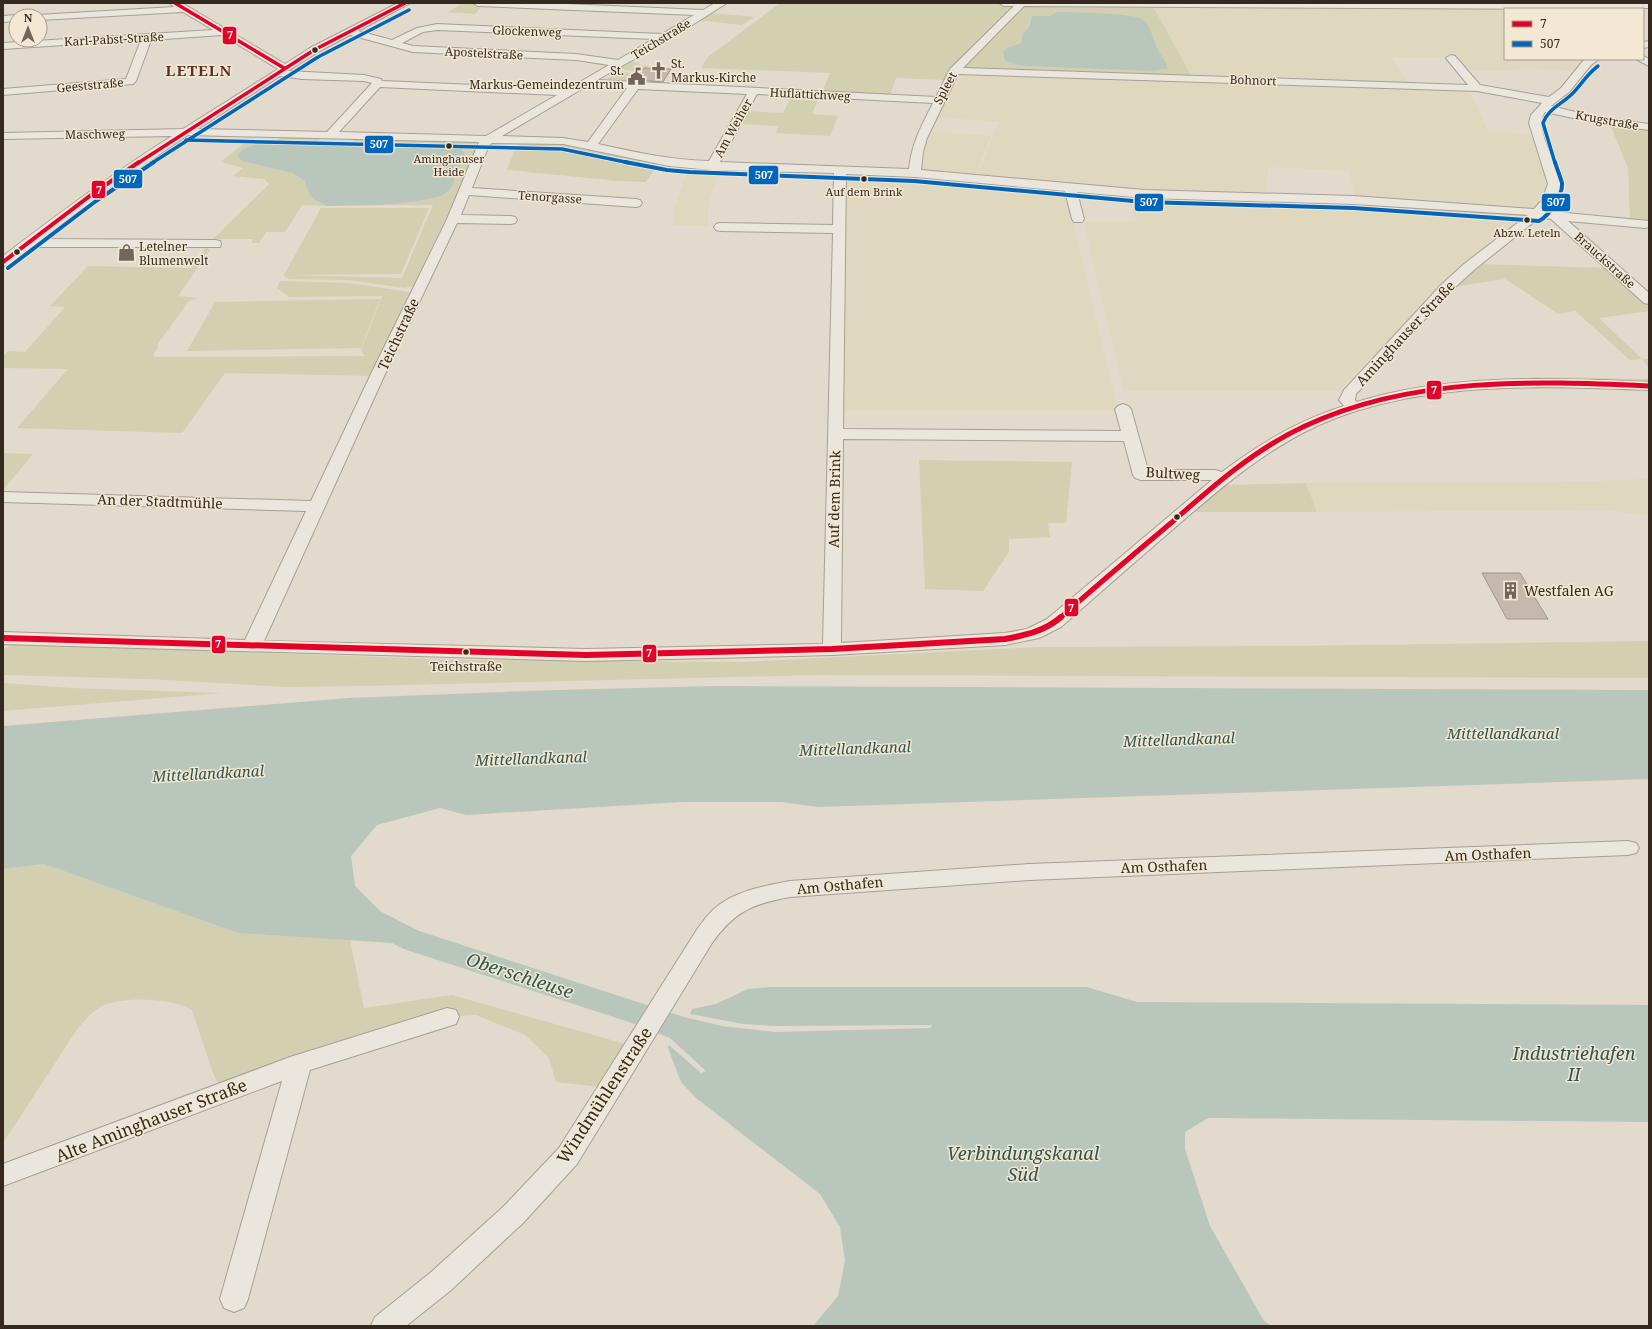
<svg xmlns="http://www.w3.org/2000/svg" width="1652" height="1329" font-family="'Noto Serif',serif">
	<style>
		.farmland { fill: #e0d8be }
		.green { fill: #d2d0b0; fill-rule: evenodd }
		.water { fill: #b8c6bc }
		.building { fill: #c5b9ad; stroke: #a1968c }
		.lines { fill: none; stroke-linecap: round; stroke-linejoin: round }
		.minor-casing { stroke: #a79f96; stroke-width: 2 }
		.minor { fill: #eae6de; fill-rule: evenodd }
		.bus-1-far3-casing { stroke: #f2e8d3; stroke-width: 5 }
		.bus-1-far2-casing { stroke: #f2e8d3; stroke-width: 6 }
		.bus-1-far1-casing { stroke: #f2e8d3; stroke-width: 8 }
		.bus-1-casing { stroke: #f2e8d3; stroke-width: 10 }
		.bus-2-far1-casing { stroke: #f2e8d3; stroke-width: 5 }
		.bus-2-casing { stroke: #f2e8d3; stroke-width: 6 }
		.bus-1-far3 { stroke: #e4002b; stroke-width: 3.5 }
		.bus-1-far2 { stroke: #e4002b; stroke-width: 4 }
		.bus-1-far1 { stroke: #e4002b; stroke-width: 5 }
		.bus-1 { stroke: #e4002b; stroke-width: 6 }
		.bus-2-far1 { stroke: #0065bd; stroke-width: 3.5 }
		.bus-2 { stroke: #0065bd; stroke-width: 4 }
		.bus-dot { fill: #35281f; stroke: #f2e8d3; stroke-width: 1.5 }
		.labels { text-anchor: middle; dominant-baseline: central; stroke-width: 3; stroke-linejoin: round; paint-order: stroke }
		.far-bus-label { font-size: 11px; fill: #35281f; stroke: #f2e8d3 }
		.far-street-label { font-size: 12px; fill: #35281f; stroke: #f2e8d3 }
		.far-poi-label { font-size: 12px; fill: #35281f; stroke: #f2e8d3; text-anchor: start }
		.bus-label { font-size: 13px; fill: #35281f; stroke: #f2e8d3 }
		.street-label { font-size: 14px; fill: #35281f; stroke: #f2e8d3 }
		.poi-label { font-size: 14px; fill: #35281f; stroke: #f2e8d3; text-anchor: start }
		.far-district-label { font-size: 15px; font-weight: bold; letter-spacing: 1px; fill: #5e2c22; stroke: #f2e8d3 }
		.water-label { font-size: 15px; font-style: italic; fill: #2f534f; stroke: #f2e8d3 }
		.near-street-label { font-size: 17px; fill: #35281f; stroke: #f2e8d3 }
		.near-water-label { font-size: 18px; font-style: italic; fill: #2f534f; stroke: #f2e8d3 }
		.line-badge { stroke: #f2e8d3; stroke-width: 1.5 }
		.badge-label { font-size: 11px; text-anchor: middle; font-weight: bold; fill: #fff }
	</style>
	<rect width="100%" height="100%" fill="#e2dacc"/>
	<!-- farmland -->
	<g class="farmland">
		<polygon points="1153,6 1551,7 1559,9 1505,9 1505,59 1589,59 1575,71 1525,68 1502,71 1464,70 1451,57 1390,57 1411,85 1192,77"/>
		<polygon points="965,72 1468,88 1488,131 1534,134 1547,183 1542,199 1536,207 1520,209 1355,198 1349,171 1268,167 1266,196 1144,191 977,176 999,122 936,117"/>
		<polygon points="927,131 991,136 975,176 921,171 920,152"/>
		<polygon points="690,166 720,168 708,205 708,226 672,226 674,208"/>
		<polygon points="849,173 915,174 1065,189 1118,411 842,410 844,176"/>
		<polygon points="1127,194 1357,202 1524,214 1526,216 1461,268 1338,391 1124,391 1083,221 1137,221"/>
		<polygon points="1649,479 1649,516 1608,510 1317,512 1306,483 1565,482"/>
	</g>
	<!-- green -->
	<g class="green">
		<polygon points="467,3 484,4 475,14 448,12 460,5"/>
		<polygon points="780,3 1016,4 949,70 946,80 896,78 890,96 822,92 830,73 701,68 708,57"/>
		<path d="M 1023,5 L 1153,6 L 1192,77 L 963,70 L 959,68 ZM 1066,12 C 1082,14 1136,12 1145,22 C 1152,30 1153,39 1156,47 C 1160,55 1165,61 1167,69 L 1152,71 L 1014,64 L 1007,48 L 1021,43 C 1024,33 1029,26 1032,16 L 1050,16 Z"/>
		<polygon points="711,13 755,17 741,25 698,20"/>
		<polygon points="628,61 638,63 640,65 648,66 648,67 640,72 615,68"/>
		<polygon points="615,71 630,73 630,75 626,81 605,80 615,74 611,73"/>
		<polygon points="793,94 820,95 812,114 838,116 830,136 776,133 779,126 738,124 745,111 783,113"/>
		<polygon points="1610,124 1649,127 1649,223 1630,222 1628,168"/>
		<path d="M 282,135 L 321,136 L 317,142 L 351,143 L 356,137 L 478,140 L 482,143 L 413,286 L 404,288 L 349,280 L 289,279 L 285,277 L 284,275 L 321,208 L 429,208 L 401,274 L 288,275 L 402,278 L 433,205 L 382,205 L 431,198 L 451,148 L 262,143 L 251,145 L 242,161 L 292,173 L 305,180 C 312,197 310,198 327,206 L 302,205 L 285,232 L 266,232 L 259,243 L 252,243 L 253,239 L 218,239 L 216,242 L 210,242 L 269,184 L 264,179 L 233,176 L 243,168 L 221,162 L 243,144 L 276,141 Z"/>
		<polygon points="518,142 569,144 660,162 646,182 618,181 507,170"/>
		<polygon points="206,247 210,250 178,296 198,298 189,301 157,345 158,348 153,355 155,357 365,356 361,350 382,296 289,297 277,288 280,281 349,283 410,292 372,376 225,373 182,433 17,428 68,369 3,368 3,356 8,351 25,352 65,307 50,306 88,266 191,268"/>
		<polygon points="1477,264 1606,268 1649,307 1649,311 1599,318 1642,359 1649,359 1649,368 1642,359 1630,360 1575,311 1558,314 1505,279 1454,287"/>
		<polygon points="380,299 361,348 187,351 215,302"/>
		<polygon points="1532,377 1649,379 1649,384 1531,381"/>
		<polygon points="3,453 33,454 3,490"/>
		<polygon points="919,460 1072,462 1066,523 1048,523 1050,537 1009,539 1009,552 983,591 925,589"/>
		<polygon points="1306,483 1317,512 1191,512 1224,485"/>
		<polygon points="1649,641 1649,678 820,675 361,686 285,687 148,679 3,675 3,649 13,644 461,660 744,662 1039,647 1286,646"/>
		<polygon points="3,683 71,688 222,693 3,711"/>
		<path d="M 44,864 L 238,933 L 350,940 L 364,1008 L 452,995 L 636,1047 L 610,1088 L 556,1082 L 549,1058 L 525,1035 L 476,1015 L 447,1017 L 222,1093 L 213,1073 L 192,1010 C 172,998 124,996 102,1006 C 91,1012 84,1021 76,1031 L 3,1143 L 3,869 Z"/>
	</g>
	<!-- water -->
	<g class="water">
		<path d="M 1060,12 C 1073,12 1133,13 1142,19 C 1151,26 1153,38 1157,48 C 1160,55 1168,62 1167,69 L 1152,71 L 1025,66 L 1014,64 L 1005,60 L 1003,52 L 1007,48 L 1021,43 L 1023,34 L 1029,26 L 1032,16 L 1050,16 L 1055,13 Z"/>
		<path d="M 262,143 L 451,148 L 462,149 L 465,155 L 450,190 L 441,196 L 418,201 L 382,205 L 327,206 L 315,200 L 310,195 L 304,180 L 292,173 L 242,161 L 237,156 C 244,147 251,145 262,143 Z"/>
		<polygon points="716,686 1649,690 1649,779 818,807 781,802 682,802 466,815 440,808 377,825 351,856 355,886 380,911 419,931 684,1017 722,1026 775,1032 931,1028 932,1025 776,1026 743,1024 690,1014 692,1009 716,1004 748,989 770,987 1087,987 1137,1002 1649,1005 1649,1122 1208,1118 1185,1132 1185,1149 1210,1226 1264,1321 1272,1326 813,1326 838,1296 845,1261 840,1227 820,1194 696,1098 681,1082 668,1048 669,1045 701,1073 706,1071 670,1038 629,1022 404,949 392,943 238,933 44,864 3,869 3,726 349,698 556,690"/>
	</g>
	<!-- building -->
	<g class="building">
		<polygon points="644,68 671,69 663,82 635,80"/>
		<polygon points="1482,573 1520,573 1548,619 1507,619"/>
	</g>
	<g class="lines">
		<defs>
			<g id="minor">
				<path d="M 170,3 L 182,3 L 285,64 L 310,48 L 398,3 L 410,3 L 358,31 L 392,40 L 417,28 L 437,24 L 662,34 L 694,15 L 478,6 L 473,3 L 543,3 L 703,10 L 715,3 L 727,3 L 670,39 L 597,80 L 936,97 L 950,69 L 1014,6 L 1004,6 L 999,3 L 1649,3 L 1649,8 L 1558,9 L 1024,6 L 963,68 L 1468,85 L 1446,58 L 1451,55 L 1455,56 L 1480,85 L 1549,97 L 1561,88 L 1583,61 L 1587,59 L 1599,59 L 1591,65 L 1569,92 L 1551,106 L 1592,116 L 1649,124 L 1649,130 L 1592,122 L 1545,112 C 1533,129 1558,164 1560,183 C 1560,193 1552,204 1546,211 L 1649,221 L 1649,227 L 1645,228 L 1568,221 L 1649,293 L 1649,304 L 1644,303 L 1551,219 L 1540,217 L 1474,270 L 1451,291 L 1356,394 L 1355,400 L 1357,402 C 1447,373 1555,378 1649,382 L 1649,390 C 1546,386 1434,381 1336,418 C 1270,443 1216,492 1164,537 C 1129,567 1095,597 1061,627 L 1039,638 L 1005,645 L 832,655 L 586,661 L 3,644 L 3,632 L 245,640 L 306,511 L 3,502 L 3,492 L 311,501 L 371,374 L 447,219 L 479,142 L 188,135 L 95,198 L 41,239 L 215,240 L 220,241 L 221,244 L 220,247 L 31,247 L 8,265 L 3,266 L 3,256 C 58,214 113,173 172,136 L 3,139 L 3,133 L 183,129 L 278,69 L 222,35 L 151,40 L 136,81 L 133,84 L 3,95 L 3,89 L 126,79 L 141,40 L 3,49 L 3,43 L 213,30 L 183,12 L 40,20 L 40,16 L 36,16 L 37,15 L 174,7 ZM 437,30 L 653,39 L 618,60 L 576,54 L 413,46 L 402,43 L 423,32 ZM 350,35 L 413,52 L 576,60 L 609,65 L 568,89 L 382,81 L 381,79 L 364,75 L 288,71 L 318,52 ZM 958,74 L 1477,91 L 1542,103 L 1531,115 L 1529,123 L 1548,184 L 1542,200 L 1534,209 L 1353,196 L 1145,190 L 921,170 L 923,152 L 927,138 ZM 280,76 L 302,79 L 364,81 L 372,83 L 327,132 L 198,129 ZM 587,86 L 627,88 L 588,142 L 563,138 L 502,136 ZM 380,87 L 557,95 L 486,136 L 339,132 ZM 638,89 L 747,94 L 709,161 C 671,160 635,152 598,144 ZM 757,94 L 933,103 C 921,127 912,142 909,169 L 720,162 ZM 492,143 L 563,144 L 669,166 L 712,170 L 834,173 L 833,225 L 720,223 L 716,224 L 714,227 L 716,230 L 720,231 L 833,233 L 823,644 L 586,649 L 264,641 L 385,374 L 457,223 L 511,224 L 515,223 L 517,220 L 515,217 L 511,216 L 461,215 L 469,195 L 636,207 L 640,206 L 642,203 L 640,200 L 636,199 L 472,188 L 489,145 ZM 846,174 L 915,177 L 1065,191 L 1072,219 L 1074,222 L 1082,222 L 1084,219 L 1077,192 L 1145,198 L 1353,204 L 1528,215 L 1464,264 L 1441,285 L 1344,390 L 1339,400 L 1344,406 C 1299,420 1260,443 1222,472 L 1215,470 L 1148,470 L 1131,409 L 1128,406 L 1123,404 L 1118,406 L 1115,409 L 1121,431 L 843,429 ZM 843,439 L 1124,441 L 1133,475 L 1135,478 L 1141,480 L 1212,480 L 1047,619 L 1027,629 L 1005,633 L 841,643 Z"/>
				<polygon points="16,15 19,16 16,16 16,21 3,22 3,16"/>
				<polygon points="1649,41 1649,47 1643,48 1643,42"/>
				<polygon points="1643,56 1649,59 1649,66 1636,59 1643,59"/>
				<path d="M 1628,841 L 1636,843 L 1639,848 L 1636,853 L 1628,855 L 1029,880 L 790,897 C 752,904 735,911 712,943 L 577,1164 L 523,1223 L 450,1291 L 406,1326 L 371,1326 L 375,1317 L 430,1273 L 503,1207 L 559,1148 L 696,931 C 701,924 707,915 714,909 C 734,891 764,886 790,881 L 1029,864 Z"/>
				<polygon points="447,1008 456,1010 459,1017 456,1024 310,1070 248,1299 244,1308 234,1312 224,1308 220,1299 282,1081 3,1186 3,1164 290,1057"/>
			</g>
		</defs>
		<!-- minor casing -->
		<use href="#minor" class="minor-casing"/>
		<!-- minor -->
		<use href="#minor" class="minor"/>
		<defs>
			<g id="bus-1-far3">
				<polyline points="175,3 284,68"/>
				<polyline points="138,163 314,50 405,3"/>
			</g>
			<polyline id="bus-1-far2" points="3,262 91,195 139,162"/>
			<path id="bus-1-far1" d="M 1060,618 C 1096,586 1134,554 1171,523 C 1212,487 1255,449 1305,426 C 1412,376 1534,381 1649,386"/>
			<path id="bus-1" d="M 3,638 L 586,655 L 832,649 L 1005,639 C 1026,635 1045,631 1061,617"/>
			<g id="bus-2-far1">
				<polyline points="186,140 562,149 630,163"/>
				<polyline points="152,163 318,57 409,10"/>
				<path d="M 1555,163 L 1543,123 C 1548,109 1562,104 1572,94 C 1581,85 1587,74 1598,66"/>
			</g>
			<g id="bus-2">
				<path d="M 625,162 L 667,170 L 689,172 L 914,181 L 1144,202 L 1353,208 L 1539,221 C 1549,216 1563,195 1562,183 C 1560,176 1557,169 1555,162"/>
				<polyline points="8,268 96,201 154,162"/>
			</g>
		</defs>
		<!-- bus-1-far3 casing -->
		<use href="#bus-1-far3" class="bus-1-far3-casing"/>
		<!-- bus-1-far2 casing -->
		<use href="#bus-1-far2" class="bus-1-far2-casing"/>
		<!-- bus-1-far1 casing -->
		<use href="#bus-1-far1" class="bus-1-far1-casing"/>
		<!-- bus-1 casing -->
		<use href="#bus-1" class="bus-1-casing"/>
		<!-- bus-2-far1 casing -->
		<use href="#bus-2-far1" class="bus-2-far1-casing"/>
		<!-- bus-2 casing -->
		<use href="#bus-2" class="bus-2-casing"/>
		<!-- bus-1-far3 -->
		<use href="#bus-1-far3" class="bus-1-far3"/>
		<!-- bus-1-far2 -->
		<use href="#bus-1-far2" class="bus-1-far2"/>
		<!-- bus-1-far1 -->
		<use href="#bus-1-far1" class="bus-1-far1"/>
		<!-- bus-1 -->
		<use href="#bus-1" class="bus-1"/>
		<!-- bus-2-far1 -->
		<use href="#bus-2-far1" class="bus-2-far1"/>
		<!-- bus-2 -->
		<use href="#bus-2" class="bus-2"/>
	</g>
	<!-- icons -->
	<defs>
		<symbol id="church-bare" viewBox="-9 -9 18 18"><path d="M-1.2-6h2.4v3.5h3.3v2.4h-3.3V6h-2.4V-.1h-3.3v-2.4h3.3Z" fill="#72665c" stroke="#f2e8d3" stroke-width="2.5" paint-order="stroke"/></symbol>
		<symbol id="civic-bare" viewBox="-9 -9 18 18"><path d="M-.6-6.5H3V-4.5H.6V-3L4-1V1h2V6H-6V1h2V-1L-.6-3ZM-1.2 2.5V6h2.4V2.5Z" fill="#72665c" stroke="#f2e8d3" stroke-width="2.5" paint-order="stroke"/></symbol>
		<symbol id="shop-bare" viewBox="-9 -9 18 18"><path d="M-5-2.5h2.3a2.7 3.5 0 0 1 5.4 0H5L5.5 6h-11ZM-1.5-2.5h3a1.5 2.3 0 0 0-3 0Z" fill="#72665c" stroke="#f2e8d3" stroke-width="2.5" paint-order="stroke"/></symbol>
		<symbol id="building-bare" viewBox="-9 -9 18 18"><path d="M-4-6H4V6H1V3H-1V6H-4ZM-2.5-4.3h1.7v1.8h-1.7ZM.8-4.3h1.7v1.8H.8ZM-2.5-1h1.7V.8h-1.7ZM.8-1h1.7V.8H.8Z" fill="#72665c" stroke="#f2e8d3" stroke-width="2.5" paint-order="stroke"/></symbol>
	</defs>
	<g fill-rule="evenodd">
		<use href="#church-bare" x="646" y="58" width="25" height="25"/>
		<use href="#civic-bare" x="624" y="64" width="25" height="25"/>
		<use href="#shop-bare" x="114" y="240" width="25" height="25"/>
		<use href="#building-bare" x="1498" y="578" width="25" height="25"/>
	</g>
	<!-- markers -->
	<g class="bus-dot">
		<circle cx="315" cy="50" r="3.5"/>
		<circle cx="449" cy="146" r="3.5"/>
		<circle cx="864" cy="179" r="3.5"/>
		<circle cx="1527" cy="220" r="3.5"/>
		<circle cx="17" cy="252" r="3.5"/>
		<circle cx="1177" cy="517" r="3.5"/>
		<circle cx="466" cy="652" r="3.5"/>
	</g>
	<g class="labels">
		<!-- far-bus labels -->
		<g class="far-bus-label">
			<text x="449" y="158">Aminghauser<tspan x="449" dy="13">Heide</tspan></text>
			<text x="864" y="191">Auf dem Brink</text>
			<text x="1527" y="232">Abzw. Leteln</text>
		</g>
		<!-- far-street labels -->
		<g class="far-street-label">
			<text transform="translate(527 31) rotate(2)">Glockenweg</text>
			<text transform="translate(114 39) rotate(-3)">Karl-Pabst-Straße</text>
			<text transform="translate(661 39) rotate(-31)">Teichstraße</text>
			<text transform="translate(484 53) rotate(3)">Apostelstraße</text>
			<text transform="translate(1253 80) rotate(2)">Bohnort</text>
			<text transform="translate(90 85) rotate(-5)">Geeststraße</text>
			<text transform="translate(945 88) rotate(-62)">Spleet</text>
			<text transform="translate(810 94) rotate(3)">Huflattichweg</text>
			<text transform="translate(1607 120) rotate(10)">Krugstraße</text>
			<text transform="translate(733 128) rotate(-61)">Am Weiher</text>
			<text transform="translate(95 134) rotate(-1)">Maschweg</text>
			<text transform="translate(550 197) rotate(4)">Tenorgasse</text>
			<text transform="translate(1605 260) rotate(42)">Brauckstraße</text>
		</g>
		<!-- far-poi labels -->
		<g class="far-poi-label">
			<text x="671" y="63">St.<tspan x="671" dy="14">Markus-Kirche</tspan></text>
			<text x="624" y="70" text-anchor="end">St.<tspan x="624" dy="14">Markus-Gemeindezentrum</tspan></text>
			<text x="139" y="246">Letelner<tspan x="139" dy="14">Blumenwelt</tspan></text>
		</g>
		<!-- bus labels -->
		<g class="bus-label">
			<text x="466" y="666">Teichstraße</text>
		</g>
		<!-- street labels -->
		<g class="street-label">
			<text transform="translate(1405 333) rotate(-47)">Aminghauser Straße</text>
			<text transform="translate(398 334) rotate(-65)">Teichstraße</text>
			<text transform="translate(1173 473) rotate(3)">Bultweg</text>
			<text transform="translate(834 499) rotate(-89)">Auf dem Brink</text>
			<text transform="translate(160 501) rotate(2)">An der Stadtmühle</text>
			<text transform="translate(1488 854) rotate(-2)">Am Osthafen</text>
			<text transform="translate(1164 866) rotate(-2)">Am Osthafen</text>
			<text transform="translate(840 885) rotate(-5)">Am Osthafen</text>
		</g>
		<!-- poi labels -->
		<g class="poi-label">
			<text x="1524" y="590">Westfalen AG</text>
		</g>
		<!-- far-district labels -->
		<g class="far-district-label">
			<text x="199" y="70">LETELN</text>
		</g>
		<!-- water labels -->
		<g class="water-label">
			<text x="1503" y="733">Mittellandkanal</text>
			<text transform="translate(1179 739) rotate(-2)">Mittellandkanal</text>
			<text transform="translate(855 748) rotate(-2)">Mittellandkanal</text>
			<text transform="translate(531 758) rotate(-2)">Mittellandkanal</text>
			<text transform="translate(208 773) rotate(-3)">Mittellandkanal</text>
		</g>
		<!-- near-street labels -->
		<g class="near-street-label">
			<text transform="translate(604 1095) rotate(-57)">Windmühlenstraße</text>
			<text transform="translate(151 1120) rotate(-21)">Alte Aminghauser Straße</text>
		</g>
		<!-- near-water labels -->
		<g class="near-water-label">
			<text transform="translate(520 975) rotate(18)">Oberschleuse</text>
			<text x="1574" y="1053">Industriehafen<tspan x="1574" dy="21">II</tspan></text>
			<text x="1023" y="1153">Verbindungskanal<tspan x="1023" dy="21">Süd</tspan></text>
		</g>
	</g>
	<g class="line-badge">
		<rect x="222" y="26" width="15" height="19" rx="4" fill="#e4002b"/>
		<rect x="364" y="135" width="30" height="19" rx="4" fill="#0065bd"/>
		<rect x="748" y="165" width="31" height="20" rx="4" fill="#0065bd"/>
		<rect x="113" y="169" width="30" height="20" rx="4" fill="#0065bd"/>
		<rect x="91" y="180" width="15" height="19" rx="4" fill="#e4002b"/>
		<rect x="1134" y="193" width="30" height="19" rx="4" fill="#0065bd"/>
		<rect x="1541" y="193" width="30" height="19" rx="4" fill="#0065bd"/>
		<rect x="1426" y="380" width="16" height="20" rx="4" fill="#e4002b"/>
		<rect x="1064" y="598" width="15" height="19" rx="4" fill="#e4002b"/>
		<rect x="211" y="635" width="15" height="19" rx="4" fill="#e4002b"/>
		<rect x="642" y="644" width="15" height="19" rx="4" fill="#e4002b"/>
	</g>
	<g class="badge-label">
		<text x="230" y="39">7</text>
		<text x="379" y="148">507</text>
		<text x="764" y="179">507</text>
		<text x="128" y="183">507</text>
		<text x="99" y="194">7</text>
		<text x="1149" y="206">507</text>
		<text x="1556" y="206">507</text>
		<text x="1434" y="394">7</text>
		<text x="1071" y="612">7</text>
		<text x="218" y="648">7</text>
		<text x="649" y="657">7</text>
	</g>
	<!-- border -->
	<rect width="1652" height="1329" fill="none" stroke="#35281f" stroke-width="8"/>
	<!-- legend -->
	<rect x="1504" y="8" width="140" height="52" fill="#f2e8d3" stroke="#a69b8b"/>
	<rect x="1512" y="21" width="20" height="6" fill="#e4002b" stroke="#a69b8b"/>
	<text x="1540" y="28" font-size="12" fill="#35281f">7</text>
	<rect x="1512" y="41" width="20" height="6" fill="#0065bd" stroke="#a69b8b"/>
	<text x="1540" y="48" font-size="12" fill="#35281f">507</text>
	<!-- north arrow -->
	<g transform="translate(28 28)"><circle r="19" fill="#f2e8d3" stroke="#a69b8b"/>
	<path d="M0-3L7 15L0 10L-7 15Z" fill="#72665c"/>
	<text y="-6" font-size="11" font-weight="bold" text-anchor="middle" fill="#35281f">N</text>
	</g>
</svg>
